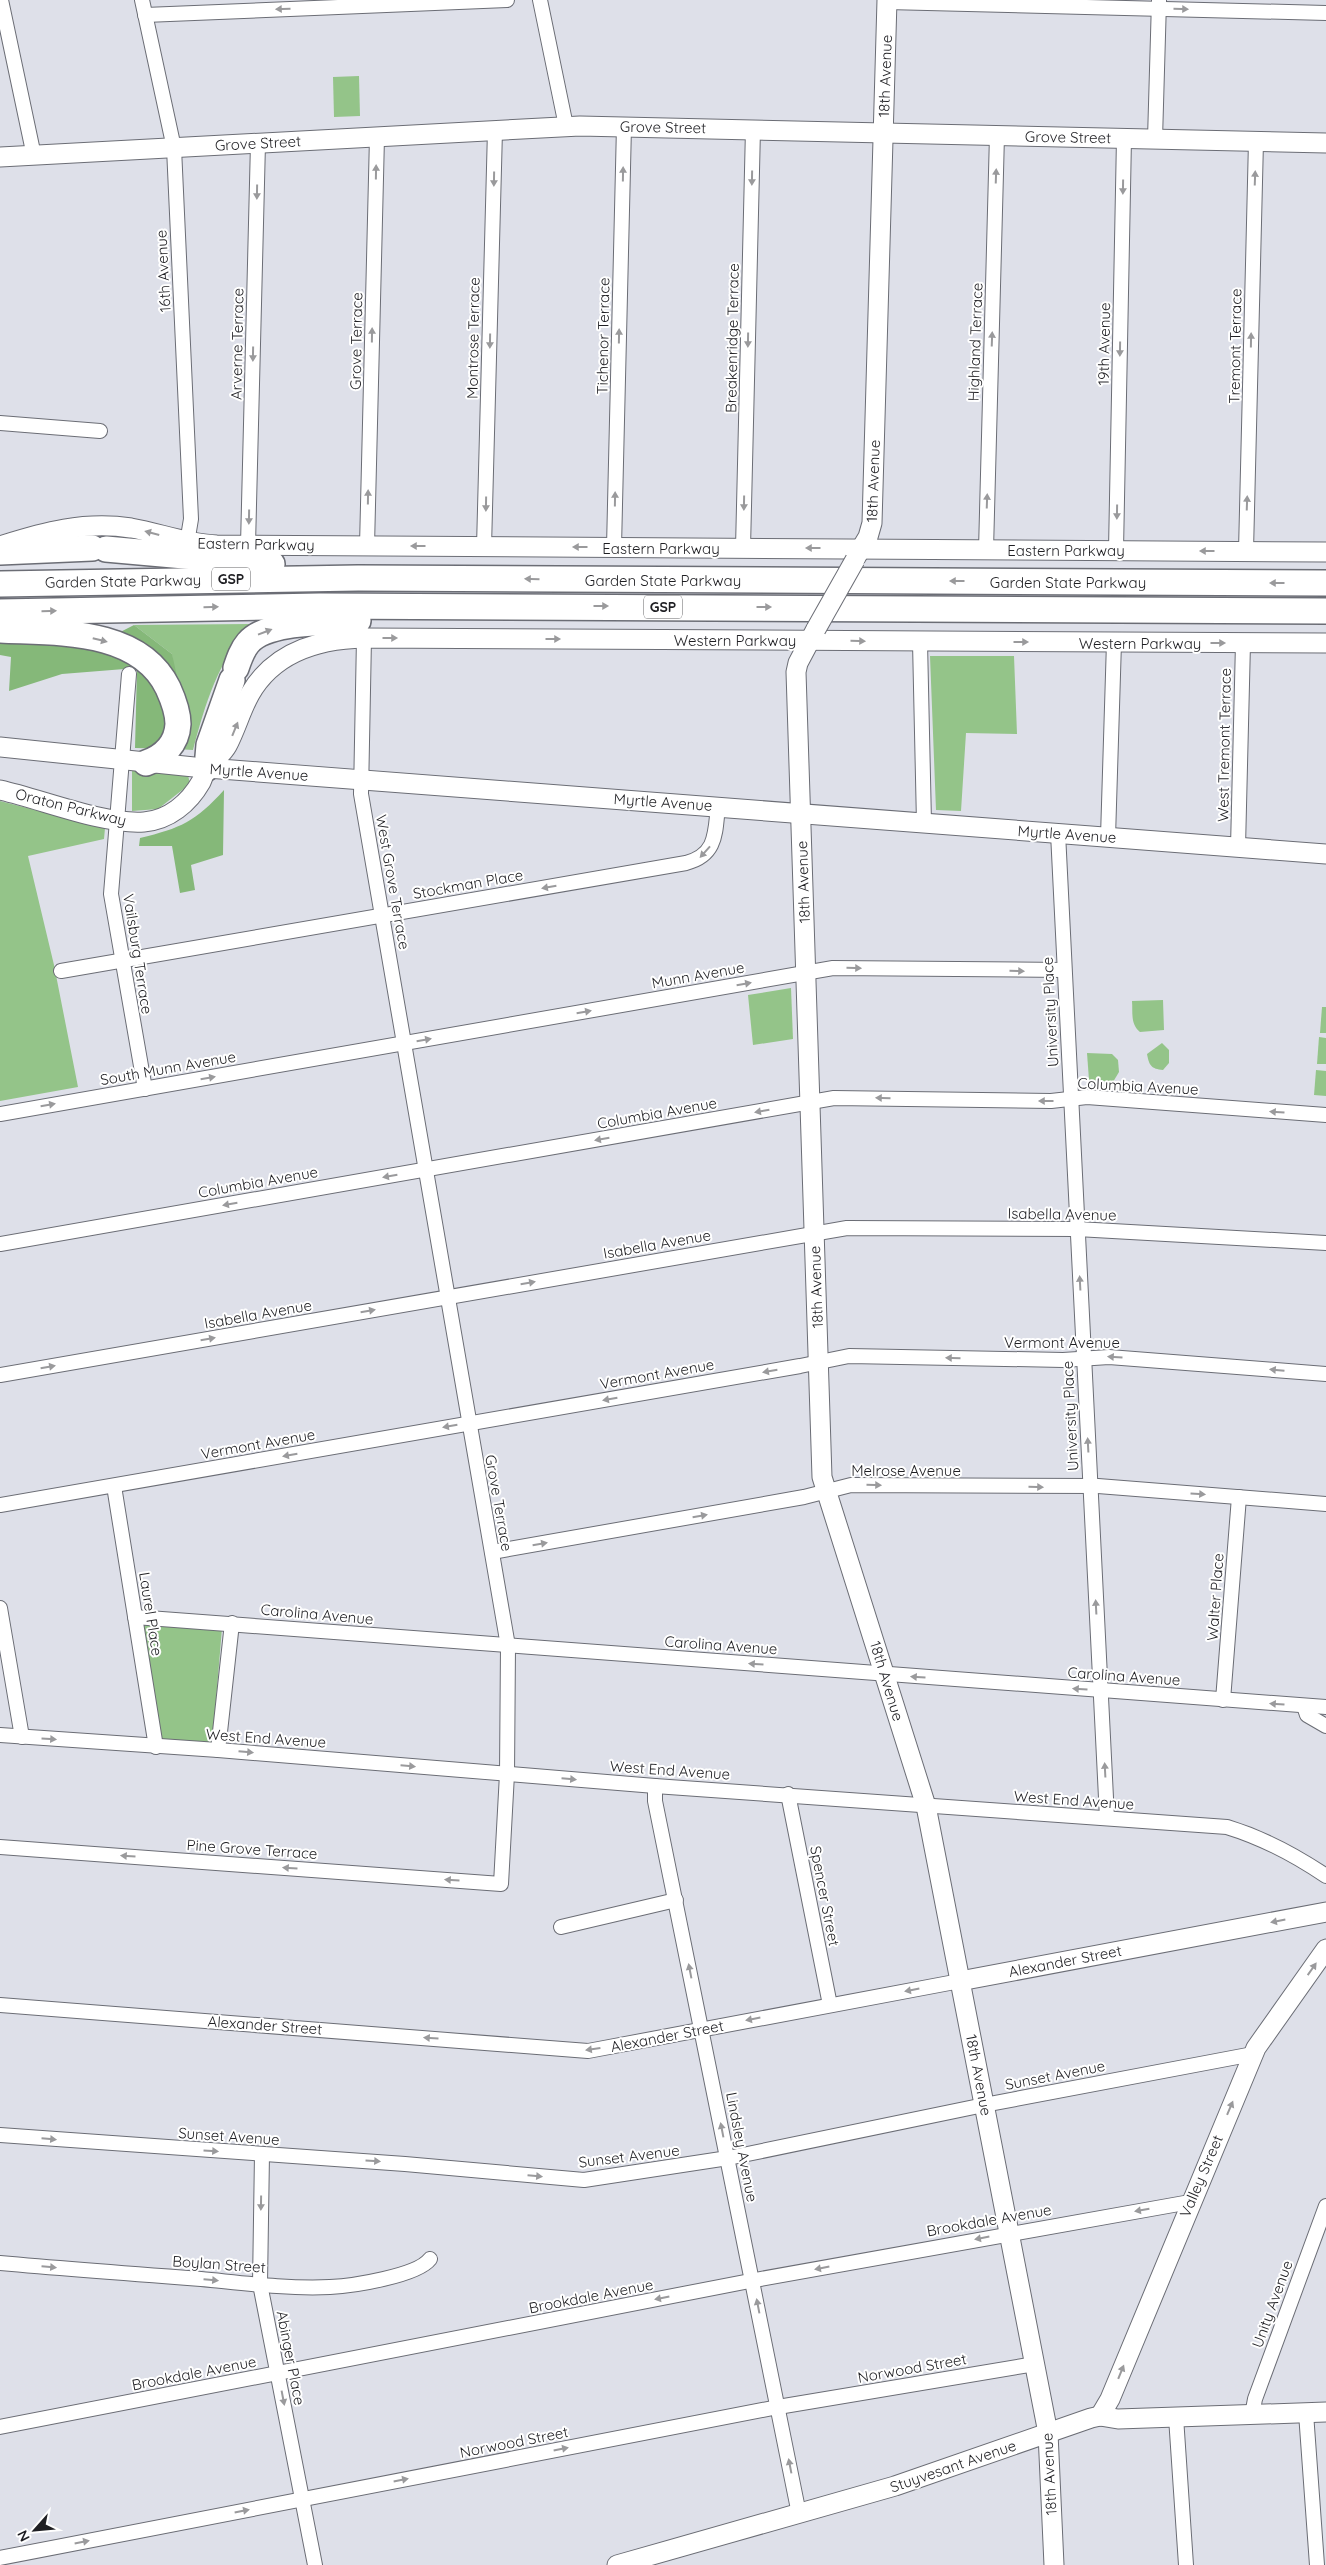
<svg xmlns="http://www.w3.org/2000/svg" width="1326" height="2565" font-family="Quicksand,sans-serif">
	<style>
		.green { fill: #94c489 }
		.forest { fill: #85b879 }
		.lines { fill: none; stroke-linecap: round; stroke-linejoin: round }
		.street-casing { stroke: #6b6d75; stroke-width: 16 }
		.secondary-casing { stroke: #6b6d75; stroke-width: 21 }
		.highway-casing { stroke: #6b6d75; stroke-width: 28 }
		.street { stroke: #fff; stroke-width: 14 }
		.secondary { stroke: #fff; stroke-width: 19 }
		.highway { stroke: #fff; stroke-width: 25 }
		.secondary-bridge-casing { stroke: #6b6d75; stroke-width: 21; stroke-linecap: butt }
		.secondary-bridge { stroke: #fff; stroke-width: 19 }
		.oneway { fill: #9a9a9c }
		.labels { text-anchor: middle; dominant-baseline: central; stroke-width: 4; stroke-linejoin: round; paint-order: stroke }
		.shield { fill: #fff; stroke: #626265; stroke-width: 1 }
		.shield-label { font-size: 14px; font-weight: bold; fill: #1f1f23 }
		.street-label { font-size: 15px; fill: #1f1f23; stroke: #fff }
	</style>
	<rect width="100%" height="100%" fill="#dee0e9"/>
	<!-- green -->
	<g class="green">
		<polygon points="359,76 360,116 334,117 333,77"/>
		<path d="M 250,624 C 217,665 206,701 193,750 L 176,749 L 172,654 L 134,625 Z"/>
		<polygon points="930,656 1014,656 1017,734 966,733 961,811 936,810"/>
		<polygon points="132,770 188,775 190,784 158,809 132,811"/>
		<polygon points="0,801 105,828 104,839 28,856 54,965 78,1087 0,1101"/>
		<polygon points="791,988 793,1039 753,1045 748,995"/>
		<path d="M 1163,1000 L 1164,1030 L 1140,1032 C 1130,1024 1133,1012 1132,1001 Z"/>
		<polygon points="1322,1007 1326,1007 1326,1033 1320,1033"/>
		<polygon points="1319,1037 1326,1038 1326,1064 1317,1064"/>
		<path d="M 1162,1043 L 1169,1050 L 1169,1063 L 1163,1070 C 1151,1069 1149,1065 1147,1054 Z"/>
		<polygon points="1087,1053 1112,1054 1118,1060 1119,1072 1113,1082 1089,1080"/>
		<polygon points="1316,1070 1326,1071 1326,1096 1314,1095"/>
		<polygon points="139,1621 222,1628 212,1749 158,1744"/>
	</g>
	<!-- forest -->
	<g class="forest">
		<polygon points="134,625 172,654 182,699 176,749 135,748 137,668 62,674 9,691 11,657 0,655 0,637 95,645"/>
		<path d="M 224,790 L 223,855 L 191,865 L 195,890 L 180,893 L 172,846 L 139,846 L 140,838 C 181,828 195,822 224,790 Z"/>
	</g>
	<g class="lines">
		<defs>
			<g id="street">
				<polyline points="1,0 34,156"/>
				<polyline points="142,0 174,148 191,519 187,543"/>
				<polyline points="540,0 566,126"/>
				<polyline points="887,2 1326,13"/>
				<polyline points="145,15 507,0"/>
				<polyline points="1155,139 1159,1"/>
				<polyline points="0,423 100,431"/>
				<polyline points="248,545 258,143"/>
				<polyline points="367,546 377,137"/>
				<polyline points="484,547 495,130"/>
				<polyline points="614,547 624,126"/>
				<polyline points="743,548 753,129"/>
				<polyline points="986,550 997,135"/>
				<polyline points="1116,550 1124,138"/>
				<polyline points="1246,551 1256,141"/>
				<polyline points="920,642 924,823"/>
				<polyline points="129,674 111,894 145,1089"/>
				<polyline points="1058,833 1107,1818"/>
				<polyline points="1108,837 1114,642"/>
				<polyline points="1238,847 1243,643"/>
				<path d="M 61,971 L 686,863 C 717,855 715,833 718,806"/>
				<polyline points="0,1114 833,968 1064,970"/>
				<polyline points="0,1244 834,1098 1051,1101 1087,1097 1326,1115"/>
				<polyline points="0,1375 847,1228 1077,1229 1326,1243"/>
				<polyline points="114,1486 156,1747"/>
				<polyline points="0,1505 800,1366 849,1356 1063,1360 1109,1357 1326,1374"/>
				<polyline points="492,1552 804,1497 851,1485 1098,1486 1326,1504"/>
				<polyline points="0,1608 22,1737"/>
				<polyline points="135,1617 1326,1707"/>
				<polyline points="1223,1700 1239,1497"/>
				<polyline points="1304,1706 1307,1715 1326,1726"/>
				<path d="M 0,1735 L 218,1750 L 655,1786 L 1227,1827 C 1263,1838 1295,1855 1326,1876"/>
				<polyline points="218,1750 232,1623"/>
				<polyline points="655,1786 655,1801 799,2514"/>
				<polyline points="788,1794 830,2005"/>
				<polyline points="0,1847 501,1884 507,1774 508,1646 361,794 364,638"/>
				<polyline points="561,1927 676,1900"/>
				<polyline points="0,2005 588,2051 960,1981"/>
				<polyline points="0,2135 405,2164 584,2180 728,2158 984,2105 1253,2054"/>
				<polyline points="262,2154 260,2284 315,2565"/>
				<path d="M 0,2263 C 67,2269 134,2274 201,2279 C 243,2283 287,2289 330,2287 C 352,2286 417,2276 430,2259"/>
				<polyline points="1306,2413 1317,2565"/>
				<polyline points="1252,2415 1255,2399 1326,2206"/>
				<polyline points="1176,2417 1186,2565"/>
				<polyline points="0,2427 755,2280 1190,2202"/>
				<polyline points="0,2558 778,2407 1035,2364"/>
			</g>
			<g id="secondary">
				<polyline points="0,157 580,126 1326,143"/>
				<path d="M 0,546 C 44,532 84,521 131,528 C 160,533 186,544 217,545 L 1326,552"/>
				<polyline points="856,557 868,537 872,523 887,0"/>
				<polyline points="816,629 798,663 796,672 822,1477 926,1806 1048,2433 1054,2565"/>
				<polyline points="0,747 194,767 1326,854"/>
				<path d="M 0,790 C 41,799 104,825 144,822 C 169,820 189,803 201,782 C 203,778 204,773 207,769 C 213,760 222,755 227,746 C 236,729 241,710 250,694 C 274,652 318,639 364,638 L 1326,643"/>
				<polyline points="960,1981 1326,1912"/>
				<polyline points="1100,2416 1110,2399 1256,2048 1326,1949"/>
				<polyline points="617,2565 895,2486 1091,2418 1100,2416 1118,2419 1326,2412"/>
			</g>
			<g id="highway">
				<polyline points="106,549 272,564"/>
				<polyline points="0,552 92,548"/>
				<polyline points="0,584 358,578 1326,583"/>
				<polyline points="0,612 320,606 1326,611"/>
				<path d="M 0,630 C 56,633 139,628 168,688 C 173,699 178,711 178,724 C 177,744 163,757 146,763"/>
				<path d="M 236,668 C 239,659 242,650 248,643 C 267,620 330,623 358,621"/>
				<polyline points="207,768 209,745 232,680"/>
			</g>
		</defs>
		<!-- street casing -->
		<use href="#street" class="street-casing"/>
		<!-- secondary casing -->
		<use href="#secondary" class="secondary-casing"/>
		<!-- highway casing -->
		<use href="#highway" class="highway-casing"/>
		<!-- street -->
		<use href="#street" class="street"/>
		<!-- secondary -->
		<use href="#secondary" class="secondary"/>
		<!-- highway -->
		<use href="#highway" class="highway"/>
		<defs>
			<polyline id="secondary-bridge" points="816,629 855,560"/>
		</defs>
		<!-- secondary-bridge casing -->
		<use href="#secondary-bridge" class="secondary-bridge-casing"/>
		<!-- secondary-bridge -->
		<use href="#secondary-bridge" class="secondary-bridge"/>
	</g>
	<!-- one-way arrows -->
	<defs><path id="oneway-solid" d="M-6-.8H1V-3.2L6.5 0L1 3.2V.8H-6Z" transform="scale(1.25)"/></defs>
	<g class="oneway">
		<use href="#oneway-solid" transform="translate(283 9) rotate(178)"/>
		<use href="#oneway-solid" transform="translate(1181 9) rotate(1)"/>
		<use href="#oneway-solid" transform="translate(376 172) rotate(-89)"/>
		<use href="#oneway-solid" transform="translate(623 174) rotate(-89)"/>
		<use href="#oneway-solid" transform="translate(996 176) rotate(-88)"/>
		<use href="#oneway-solid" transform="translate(752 178) rotate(91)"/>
		<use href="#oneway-solid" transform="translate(1255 178) rotate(-88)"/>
		<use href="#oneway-solid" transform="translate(494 179) rotate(91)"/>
		<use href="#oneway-solid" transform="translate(1123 187) rotate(91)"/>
		<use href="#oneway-solid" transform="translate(257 192) rotate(91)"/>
		<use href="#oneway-solid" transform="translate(372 335) rotate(-89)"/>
		<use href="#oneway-solid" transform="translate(619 336) rotate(-89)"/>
		<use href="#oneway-solid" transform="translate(992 339) rotate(-88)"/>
		<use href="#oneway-solid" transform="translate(748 340) rotate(91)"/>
		<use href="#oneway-solid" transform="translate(1251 340) rotate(-89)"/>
		<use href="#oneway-solid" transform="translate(490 341) rotate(91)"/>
		<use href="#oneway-solid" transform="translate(1120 349) rotate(91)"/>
		<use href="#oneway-solid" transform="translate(253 354) rotate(91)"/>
		<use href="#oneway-solid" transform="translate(368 497) rotate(-89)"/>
		<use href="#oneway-solid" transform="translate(615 499) rotate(-89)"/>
		<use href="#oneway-solid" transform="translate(987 501) rotate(-88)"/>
		<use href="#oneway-solid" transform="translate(744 503) rotate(91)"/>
		<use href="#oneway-solid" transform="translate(1247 503) rotate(-88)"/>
		<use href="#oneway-solid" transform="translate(486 504) rotate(91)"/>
		<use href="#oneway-solid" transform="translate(1117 512) rotate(91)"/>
		<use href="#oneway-solid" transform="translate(249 517) rotate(91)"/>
		<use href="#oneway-solid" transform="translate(152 533) rotate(-165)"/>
		<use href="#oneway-solid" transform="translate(418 546) rotate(-180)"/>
		<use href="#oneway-solid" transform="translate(580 547) rotate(-180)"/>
		<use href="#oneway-solid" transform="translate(813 548) rotate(180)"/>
		<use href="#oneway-solid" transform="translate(1207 551) rotate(-180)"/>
		<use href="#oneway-solid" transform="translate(532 579) rotate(-179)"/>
		<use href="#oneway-solid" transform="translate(957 581) rotate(-180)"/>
		<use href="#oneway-solid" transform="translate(1277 583) rotate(-180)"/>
		<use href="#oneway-solid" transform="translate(601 606)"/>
		<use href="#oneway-solid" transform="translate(211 607) rotate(-1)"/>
		<use href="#oneway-solid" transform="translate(764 607)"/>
		<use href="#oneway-solid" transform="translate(49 611) rotate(-1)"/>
		<use href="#oneway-solid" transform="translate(265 632) rotate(-21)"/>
		<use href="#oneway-solid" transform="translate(390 638)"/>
		<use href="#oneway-solid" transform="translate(553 639)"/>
		<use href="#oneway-solid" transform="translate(100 640) rotate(14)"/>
		<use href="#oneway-solid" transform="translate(858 641) rotate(1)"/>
		<use href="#oneway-solid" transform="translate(1021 642)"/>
		<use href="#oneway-solid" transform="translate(1218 643)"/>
		<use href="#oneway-solid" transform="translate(235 729) rotate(-68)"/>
		<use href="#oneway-solid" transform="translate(705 852) rotate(132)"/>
		<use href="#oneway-solid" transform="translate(549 887) rotate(170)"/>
		<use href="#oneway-solid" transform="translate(854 968) rotate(1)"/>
		<use href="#oneway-solid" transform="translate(1017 971) rotate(1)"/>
		<use href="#oneway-solid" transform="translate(744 984) rotate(-10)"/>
		<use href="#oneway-solid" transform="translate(584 1012) rotate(-10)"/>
		<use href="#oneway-solid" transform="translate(424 1040) rotate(-10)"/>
		<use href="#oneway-solid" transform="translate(208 1078) rotate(-10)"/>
		<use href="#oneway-solid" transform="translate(883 1098) rotate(-179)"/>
		<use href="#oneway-solid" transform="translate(1046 1101) rotate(180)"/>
		<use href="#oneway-solid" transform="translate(48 1105) rotate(-10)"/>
		<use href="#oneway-solid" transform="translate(762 1111) rotate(170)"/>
		<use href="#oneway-solid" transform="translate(1277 1112) rotate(-176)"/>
		<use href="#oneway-solid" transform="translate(602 1139) rotate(170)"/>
		<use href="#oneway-solid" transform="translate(390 1176) rotate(170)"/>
		<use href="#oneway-solid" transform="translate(230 1204) rotate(170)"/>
		<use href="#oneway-solid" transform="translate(528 1283) rotate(-10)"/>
		<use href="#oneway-solid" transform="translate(1080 1283) rotate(-93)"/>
		<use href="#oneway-solid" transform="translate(368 1311) rotate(-10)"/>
		<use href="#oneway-solid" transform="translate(208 1339) rotate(-10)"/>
		<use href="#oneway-solid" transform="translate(1115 1357) rotate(-176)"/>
		<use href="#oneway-solid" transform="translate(953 1358) rotate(-179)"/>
		<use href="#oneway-solid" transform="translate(48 1367) rotate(-10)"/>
		<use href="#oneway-solid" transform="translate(1277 1370) rotate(-175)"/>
		<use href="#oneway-solid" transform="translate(770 1371) rotate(170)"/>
		<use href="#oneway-solid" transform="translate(610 1399) rotate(170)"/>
		<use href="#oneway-solid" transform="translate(450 1426) rotate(170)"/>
		<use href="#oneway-solid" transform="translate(1088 1445) rotate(-93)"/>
		<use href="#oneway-solid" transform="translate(290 1455) rotate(170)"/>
		<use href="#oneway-solid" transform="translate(874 1485) rotate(1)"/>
		<use href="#oneway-solid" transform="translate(1036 1487) rotate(1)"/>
		<use href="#oneway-solid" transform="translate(1198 1494) rotate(4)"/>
		<use href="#oneway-solid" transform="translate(700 1516) rotate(-10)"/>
		<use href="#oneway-solid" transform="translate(540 1544) rotate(-10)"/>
		<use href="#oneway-solid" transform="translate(1096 1607) rotate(-93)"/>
		<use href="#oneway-solid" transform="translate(756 1664) rotate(-176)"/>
		<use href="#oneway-solid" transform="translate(918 1677) rotate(-176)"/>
		<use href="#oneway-solid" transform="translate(1080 1689) rotate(-176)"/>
		<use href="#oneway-solid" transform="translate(1277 1704) rotate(-176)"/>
		<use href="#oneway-solid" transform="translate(49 1739) rotate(4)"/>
		<use href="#oneway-solid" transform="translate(246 1752) rotate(5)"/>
		<use href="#oneway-solid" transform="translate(408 1766) rotate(5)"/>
		<use href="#oneway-solid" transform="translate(1105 1770) rotate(-93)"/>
		<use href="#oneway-solid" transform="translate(569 1779) rotate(5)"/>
		<use href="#oneway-solid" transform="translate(128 1856) rotate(-176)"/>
		<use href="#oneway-solid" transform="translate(290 1868) rotate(-176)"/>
		<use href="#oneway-solid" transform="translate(452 1880) rotate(-176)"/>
		<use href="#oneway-solid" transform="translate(1278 1921) rotate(169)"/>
		<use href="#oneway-solid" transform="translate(1312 1969) rotate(-55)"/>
		<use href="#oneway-solid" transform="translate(690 1971) rotate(-101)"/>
		<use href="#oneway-solid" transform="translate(912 1990) rotate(169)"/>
		<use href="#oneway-solid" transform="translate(753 2019) rotate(169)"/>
		<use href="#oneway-solid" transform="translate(431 2038) rotate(-176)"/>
		<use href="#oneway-solid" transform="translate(593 2049) rotate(172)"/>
		<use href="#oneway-solid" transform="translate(1230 2108) rotate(-67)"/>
		<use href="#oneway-solid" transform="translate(722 2130) rotate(-101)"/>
		<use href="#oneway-solid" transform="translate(49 2139) rotate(5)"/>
		<use href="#oneway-solid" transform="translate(211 2151) rotate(4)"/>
		<use href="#oneway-solid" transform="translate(373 2161) rotate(4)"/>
		<use href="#oneway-solid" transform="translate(535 2176) rotate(5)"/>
		<use href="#oneway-solid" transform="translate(261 2203) rotate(91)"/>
		<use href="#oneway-solid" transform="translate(1142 2210) rotate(170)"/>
		<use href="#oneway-solid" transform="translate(982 2238) rotate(169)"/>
		<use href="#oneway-solid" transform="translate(49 2267) rotate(5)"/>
		<use href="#oneway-solid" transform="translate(822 2268) rotate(169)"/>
		<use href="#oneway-solid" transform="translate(211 2280) rotate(5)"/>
		<use href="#oneway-solid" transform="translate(662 2298) rotate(169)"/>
		<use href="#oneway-solid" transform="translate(758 2306) rotate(-101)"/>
		<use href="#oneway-solid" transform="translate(1121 2372) rotate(-68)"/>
		<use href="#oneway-solid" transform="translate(283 2398) rotate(79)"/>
		<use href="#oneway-solid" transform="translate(561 2449) rotate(-11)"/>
		<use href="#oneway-solid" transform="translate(790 2466) rotate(-101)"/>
		<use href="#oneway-solid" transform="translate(401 2480) rotate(-11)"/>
		<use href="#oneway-solid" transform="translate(242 2511) rotate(-11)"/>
		<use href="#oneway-solid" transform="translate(82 2542) rotate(-11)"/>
	</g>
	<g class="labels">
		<!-- shield labels -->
		<g class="shield">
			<rect x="212" y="567.5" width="38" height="23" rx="4"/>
			<rect x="644" y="595.5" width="38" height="23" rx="4"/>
		</g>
		<g class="shield-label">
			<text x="231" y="579">GSP</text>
			<text x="663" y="607">GSP</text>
		</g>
		<!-- street labels -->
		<g class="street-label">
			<text transform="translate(885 76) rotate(-88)">18th Avenue</text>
			<text transform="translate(663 127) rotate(1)">Grove Street</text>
			<text transform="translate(1068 137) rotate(1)">Grove Street</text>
			<text transform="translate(258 143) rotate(-3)">Grove Street</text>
			<text transform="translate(163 271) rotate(-93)">16th Avenue</text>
			<text transform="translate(603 336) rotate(-89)">Tichenor Terrace</text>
			<text transform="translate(473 338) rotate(-89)">Montrose Terrace</text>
			<text transform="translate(732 338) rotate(-89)">Breakenridge Terrace</text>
			<text transform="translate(356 341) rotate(-89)">Grove Terrace</text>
			<text transform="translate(975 342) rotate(-88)">Highland Terrace</text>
			<text transform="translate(237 344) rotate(-89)">Arverne Terrace</text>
			<text transform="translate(1104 344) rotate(-89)">19th Avenue</text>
			<text transform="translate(1235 346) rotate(-89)">Tremont Terrace</text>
			<text transform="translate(873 481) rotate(-88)">18th Avenue</text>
			<text transform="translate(256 544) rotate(1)">Eastern Parkway</text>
			<text x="661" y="548">Eastern Parkway</text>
			<text x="1066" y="550">Eastern Parkway</text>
			<text x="663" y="580">Garden State Parkway</text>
			<text transform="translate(123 581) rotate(-1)">Garden State Parkway</text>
			<text x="1068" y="582">Garden State Parkway</text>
			<text x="735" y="640">Western Parkway</text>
			<text x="1140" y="643">Western Parkway</text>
			<text transform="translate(1224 745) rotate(-89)">West Tremont Terrace</text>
			<text transform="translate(259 772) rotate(4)">Myrtle Avenue</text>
			<text transform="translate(663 802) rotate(4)">Myrtle Avenue</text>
			<text transform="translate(71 807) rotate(14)">Oraton Parkway</text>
			<text transform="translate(1067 834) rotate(4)">Myrtle Avenue</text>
			<text transform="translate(393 882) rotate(80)">West Grove Terrace</text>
			<text transform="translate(803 882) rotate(-92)">18th Avenue</text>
			<text transform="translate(468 884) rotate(-10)">Stockman Place</text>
			<text transform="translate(138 954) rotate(81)">Vailsburg Terrace</text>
			<text transform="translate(698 975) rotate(-10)">Munn Avenue</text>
			<text transform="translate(1050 1012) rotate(-93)">University Place</text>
			<text transform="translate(168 1068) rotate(-10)">South Munn Avenue</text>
			<text transform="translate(1138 1086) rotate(3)">Columbia Avenue</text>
			<text transform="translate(657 1113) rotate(-10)">Columbia Avenue</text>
			<text transform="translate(258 1182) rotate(-10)">Columbia Avenue</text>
			<text transform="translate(1062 1214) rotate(1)">Isabella Avenue</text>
			<text transform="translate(657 1244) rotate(-10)">Isabella Avenue</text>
			<text transform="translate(816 1287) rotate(-92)">18th Avenue</text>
			<text transform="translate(258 1314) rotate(-10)">Isabella Avenue</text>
			<text x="1062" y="1342">Vermont Avenue</text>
			<text transform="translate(657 1374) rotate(-10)">Vermont Avenue</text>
			<text transform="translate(1070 1416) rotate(-93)">University Place</text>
			<text transform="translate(258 1444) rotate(-10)">Vermont Avenue</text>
			<text x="906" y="1470">Melrose Avenue</text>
			<text transform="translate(499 1503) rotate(80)">Grove Terrace</text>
			<text transform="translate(1215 1597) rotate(-86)">Walter Place</text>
			<text transform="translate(151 1614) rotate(81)">Laurel Place</text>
			<text transform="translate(317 1614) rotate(5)">Carolina Avenue</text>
			<text transform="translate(721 1645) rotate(4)">Carolina Avenue</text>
			<text transform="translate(1124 1676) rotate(4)">Carolina Avenue</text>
			<text transform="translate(887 1681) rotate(73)">18th Avenue</text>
			<text transform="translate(266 1738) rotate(4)">West End Avenue</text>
			<text transform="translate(670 1770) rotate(4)">West End Avenue</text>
			<text transform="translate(1074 1800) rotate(4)">West End Avenue</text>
			<text transform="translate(252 1849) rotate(4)">Pine Grove Terrace</text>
			<text transform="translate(825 1896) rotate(79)">Spencer Street</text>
			<text transform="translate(1065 1961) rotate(-11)">Alexander Street</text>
			<text transform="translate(265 2025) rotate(4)">Alexander Street</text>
			<text transform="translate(667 2036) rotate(-11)">Alexander Street</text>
			<text transform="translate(979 2075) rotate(79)">18th Avenue</text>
			<text transform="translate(1055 2075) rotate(-11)">Sunset Avenue</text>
			<text transform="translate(229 2136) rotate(4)">Sunset Avenue</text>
			<text transform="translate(742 2147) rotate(79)">Lindsley Avenue</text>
			<text transform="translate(629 2156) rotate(-7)">Sunset Avenue</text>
			<text transform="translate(1201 2176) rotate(-67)">Valley Street</text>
			<text transform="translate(989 2220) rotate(-10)">Brookdale Avenue</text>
			<text transform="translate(219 2264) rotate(4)">Boylan Street</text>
			<text transform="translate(591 2296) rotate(-11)">Brookdale Avenue</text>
			<text transform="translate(1272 2304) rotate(-70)">Unity Avenue</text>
			<text transform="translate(291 2358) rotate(79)">Abinger Place</text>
			<text transform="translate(912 2368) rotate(-10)">Norwood Street</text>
			<text transform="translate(194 2373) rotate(-11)">Brookdale Avenue</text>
			<text transform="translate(514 2442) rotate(-11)">Norwood Street</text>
			<text transform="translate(953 2466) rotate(-19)">Stuyvesant Avenue</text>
			<text transform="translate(1049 2474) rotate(-93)">18th Avenue</text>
		</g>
	</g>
	<!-- north arrow -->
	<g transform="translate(35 2530) rotate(243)" stroke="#ffffff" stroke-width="4" paint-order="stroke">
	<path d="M0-4L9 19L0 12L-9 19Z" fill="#1f1f23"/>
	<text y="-8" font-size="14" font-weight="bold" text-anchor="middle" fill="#1f1f23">N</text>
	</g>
</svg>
